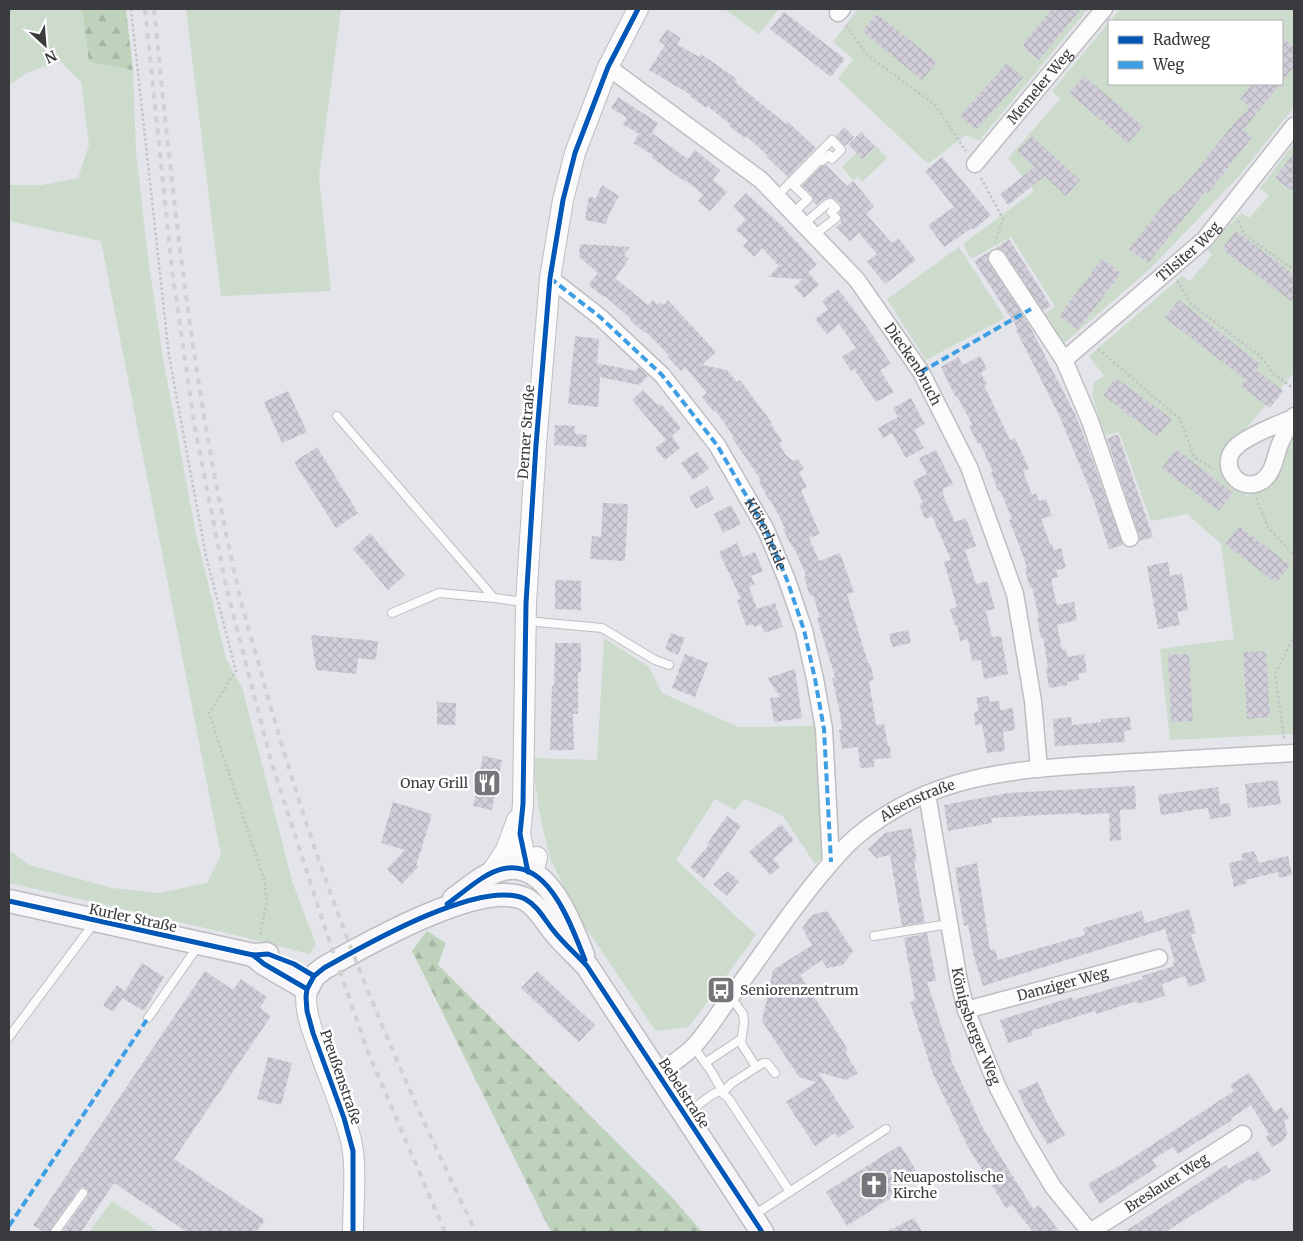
<svg xmlns="http://www.w3.org/2000/svg" width="1303" height="1241" font-family="Merriweather,serif">
	<style>
		.green { fill: #ccdbcc }
		.forest { fill: url(#forest-firs) }
		.building { fill: url(#building-cross-hatch) }
		.lines { fill: none; stroke-linecap: round; stroke-linejoin: round }
		.service-casing { stroke: #bebec2; stroke-width: 10 }
		.minor-casing { stroke: #bebec2; stroke-width: 19 }
		.tertiary-casing { stroke: #bebec2; stroke-width: 22 }
		.secondary-casing { stroke: #bebec2; stroke-width: 25 }
		.path { stroke: #c3c4c6; stroke-width: 2.5; stroke-dasharray: 2.5 2.5; stroke-linecap: butt }
		.service { stroke: #fbfbfc; stroke-width: 8 }
		.minor { stroke: #fbfbfc; stroke-width: 16 }
		.tertiary { stroke: #fbfbfc; stroke-width: 20 }
		.secondary { stroke: #f8f6f8; stroke-width: 22 }
		.rail { stroke: #d1d1d2; stroke-width: 4; stroke-dasharray: 6 6; stroke-linecap: butt }
		.quiet { stroke: #3e9ee3; stroke-width: 4; stroke-dasharray: 8 4; stroke-linecap: butt }
		.cycleway-casing { stroke: #fff; stroke-width: 8 }
		.cycleway { stroke: #0057b8; stroke-width: 5 }
		.labels { text-anchor: middle; dominant-baseline: central; stroke-width: 5; stroke-linejoin: round; paint-order: stroke }
		.street-label { font-size: 14px; fill: #3a3b3e; stroke: #fff }
		.poi-label { font-size: 14px; fill: #3a3b3e; stroke: #fff; text-anchor: start }
	</style>
	<defs>
		<pattern id="forest-firs" width="22" height="20" patternUnits="userSpaceOnUse" patternTransform="scale(1.25)"><rect width="22" height="20" fill="#bed2bc"/><path d="M5 1l3.5 6h-7zM16 11l3.5 6h-7z" fill="#a4b5a3"/></pattern>
		<pattern id="building-cross-hatch" width="8" height="8" patternUnits="userSpaceOnUse" patternTransform="scale(1.25)"><rect width="8" height="8" fill="#d1ced9"/><path d="M0 0l8 8M0 8l8-8" fill="none" stroke="#b4b2bb"/></pattern>
	</defs>
	<rect width="100%" height="100%" fill="#e4e5ea"/>
	<!-- green -->
	<g class="green">
		<polygon points="9,9 82,9 89,62 133,70 136,152 148,258 163,358 196,534 209,587 226,659 242,687 293,884 316,944 309,954 240,936 9,883 9,850 29,865 112,888 159,893 207,883 221,855 101,241 9,221 9,185 42,185 78,178 89,145 81,82 60,61 29,72 9,85"/>
		<polygon points="186,9 341,9 319,177 331,291 221,296"/>
		<polygon points="724,9 779,9 759,34"/>
		<polygon points="858,9 1088,9 979,141 966,135 928,164 838,79 853,59 833,42"/>
		<polygon points="1120,9 1294,9 1294,107 1240,175 1152,267 1061,346 1042,316 1055,306 1011,237 971,259 963,244 1034,191 1008,158 1060,99 1052,91 1109,22 1109,84 1282,84 1282,21 1110,21"/>
		<polygon points="1294,144 1294,373 1235,441 1219,463 1247,496 1276,480 1294,431 1294,734 1170,740 1160,649 1234,639 1221,544 1187,514 1151,521 1119,432 1105,435 1092,396 1094,382 1104,376 1089,356 1182,276 1190,281 1212,255 1207,248 1241,213 1249,218 1269,196 1260,188"/>
		<polygon points="876,146 887,158 862,182 858,177 853,180 842,167 857,153 863,160"/>
		<polygon points="959,247 1005,318 926,360 887,299"/>
		<polygon points="604,638 649,667 662,693 738,727 815,726 827,854 815,864 783,816 745,799 735,810 715,799 676,860 756,935 689,1027 656,1031 577,915 550,858 539,811 532,758 597,760"/>
		<polygon points="112,1201 159,1232 89,1232"/>
	</g>
	<!-- forest -->
	<g class="forest">
		<polygon points="82,9 126,9 133,70 89,62"/>
		<polygon points="427,931 446,943 438,965 671,1196 702,1232 551,1232 412,951"/>
	</g>
	<!-- building -->
	<g class="building">
		<polygon points="1052,9 1081,9 1039,60 1024,48 1024,43"/>
		<polygon points="784,12 845,59 831,77 770,29"/>
		<polygon points="877,14 937,62 922,80 862,31"/>
		<polygon points="667,29 681,38 677,44 699,57 701,54 737,79 735,82 786,124 788,122 816,148 788,177 767,157 768,156 746,136 745,138 729,126 730,124 707,106 706,108 690,96 691,95 649,70 665,45 659,41"/>
		<polygon points="1282,37 1294,47 1294,66 1282,82"/>
		<polygon points="1007,63 1023,77 976,130 960,116"/>
		<polygon points="1084,76 1143,126 1128,143 1069,93"/>
		<polygon points="1252,84 1280,84 1243,130 1252,137 1208,193 1206,191 1148,263 1129,249 1173,193 1175,195 1191,177 1234,123 1250,107 1240,99"/>
		<polygon points="618,97 658,123 652,133 688,159 695,150 720,170 713,180 727,192 710,211 698,201 704,195 685,180 684,181 652,158 654,156 633,143 639,134 623,124 627,118 611,108"/>
		<polygon points="844,127 854,137 845,146 836,136"/>
		<polygon points="861,132 875,146 863,160 848,144"/>
		<polygon points="1032,136 1080,180 1066,196 1045,176 1008,205 1000,194 1035,167 1017,151"/>
		<polygon points="1294,153 1294,192 1275,178"/>
		<polygon points="942,157 991,215 973,230 972,228 944,247 928,225 954,207 925,171"/>
		<polygon points="826,165 847,186 853,181 874,206 866,214 892,243 898,238 916,260 885,284 867,262 877,254 859,233 850,241 836,227 841,223 841,217 839,213 841,209 840,204 835,199 830,197 821,201 817,205 813,202 812,195 802,186 821,166"/>
		<polygon points="602,185 619,196 608,216 606,224 585,220 589,197 596,198"/>
		<polygon points="746,193 783,227 817,264 808,272 819,285 804,298 794,287 803,279 768,277 779,266 762,248 754,257 743,246 748,241 736,230 746,219 733,207"/>
		<polygon points="1236,231 1294,275 1294,303 1222,249"/>
		<polygon points="1009,239 1051,306 1043,311 1005,253 1001,249 995,249"/>
		<polygon points="580,244 630,247 624,255 629,259 615,278 648,305 653,300 658,305 660,302 664,305 668,300 679,312 716,352 702,365 727,370 737,382 740,380 772,423 771,424 782,441 779,443 785,454 793,461 798,459 804,469 799,472 807,487 801,490 820,534 809,538 819,561 840,553 854,592 847,594 868,663 870,663 874,680 869,681 876,725 884,724 888,746 890,746 891,758 874,759 874,767 860,768 858,747 842,749 839,730 842,729 840,713 832,678 835,677 817,618 820,617 813,595 810,596 804,577 806,576 800,561 793,546 792,547 783,529 785,528 770,499 769,500 759,482 761,481 753,468 732,438 734,437 716,411 714,412 702,397 707,393 685,367 681,371 667,356 669,355 646,332 645,333 630,320 631,319 605,296 604,297 588,285 598,273 579,257"/>
		<polygon points="989,252 987,258 989,263 1028,323 1076,416 1086,442 1123,545 1109,549 1093,498 1060,417 1016,330 1018,329 974,261"/>
		<polygon points="1102,259 1121,273 1078,330 1059,316"/>
		<polygon points="838,289 867,327 891,364 880,370 894,392 876,402 854,369 851,371 842,357 856,348 839,324 827,334 815,319 828,309 822,301"/>
		<polygon points="1179,300 1260,364 1256,370 1283,391 1270,408 1241,386 1246,380 1165,318"/>
		<polygon points="575,336 599,339 597,363 635,371 639,367 648,376 639,385 600,377 598,407 568,404"/>
		<polygon points="980,356 987,369 981,373 987,384 984,385 1010,440 1015,438 1025,460 1029,469 1023,471 1032,495 1036,493 1039,501 1046,499 1052,516 1041,519 1050,544 1052,544 1054,550 1061,548 1066,568 1056,570 1058,577 1051,579 1057,605 1074,602 1077,620 1057,625 1062,650 1066,649 1067,657 1084,654 1087,672 1078,674 1079,680 1067,682 1067,685 1049,688 1046,668 1048,668 1043,637 1041,638 1037,618 1039,618 1032,587 1030,588 1025,569 1027,568 1022,553 1009,520 1012,519 1000,490 998,491 991,472 993,472 980,443 978,444 969,426 972,424 957,396 956,397 951,388 941,367 958,357 963,365"/>
		<polygon points="1116,378 1172,419 1158,437 1103,395"/>
		<polygon points="643,390 658,405 661,404 681,428 672,436 680,448 665,460 655,448 666,440 632,400"/>
		<polygon points="288,391 307,432 282,443 264,402"/>
		<polygon points="911,398 925,424 914,430 924,448 906,458 892,433 883,438 878,428 898,417 893,408"/>
		<polygon points="555,425 575,426 575,434 587,435 586,447 554,445"/>
		<polygon points="1118,434 1153,537 1140,541 1139,535 1107,439"/>
		<polygon points="317,447 358,513 336,528 294,462"/>
		<polygon points="1176,449 1233,493 1219,511 1162,468"/>
		<polygon points="936,450 953,484 943,489 944,491 942,491 946,502 955,522 966,518 976,546 965,550 976,584 987,581 995,609 986,611 992,637 1001,636 1008,674 984,679 981,660 972,661 968,639 960,641 957,625 955,625 950,609 957,607 944,562 951,560 932,516 925,519 919,504 923,503 913,481 927,474 919,458"/>
		<polygon points="697,452 709,469 693,480 681,463"/>
		<polygon points="707,486 714,499 696,509 689,497"/>
		<polygon points="603,503 628,504 625,561 590,559 592,536 601,537"/>
		<polygon points="731,505 741,524 723,533 714,514"/>
		<polygon points="1239,526 1290,565 1276,583 1225,544"/>
		<polygon points="370,533 405,575 388,590 353,549"/>
		<polygon points="737,543 743,557 755,552 763,571 751,576 755,584 749,587 757,609 775,603 783,627 764,633 761,624 754,627 753,624 746,626 737,600 741,599 719,552"/>
		<polygon points="1168,562 1170,576 1182,573 1188,610 1177,612 1180,625 1158,629 1147,566"/>
		<polygon points="555,580 581,581 581,610 555,609"/>
		<polygon points="908,630 911,643 892,647 889,634"/>
		<polygon points="671,633 685,638 678,655 665,649"/>
		<polygon points="311,635 378,641 376,660 358,658 356,674 316,670"/>
		<polygon points="555,643 581,643 581,672 578,672 578,714 573,714 574,750 550,750 552,686 554,686"/>
		<polygon points="1266,651 1270,717 1247,719 1243,652"/>
		<polygon points="685,654 708,663 695,697 672,688"/>
		<polygon points="1189,654 1193,721 1171,722 1168,655"/>
		<polygon points="795,669 802,718 774,722 770,698 780,697 768,678"/>
		<polygon points="988,696 990,702 999,701 1000,710 1013,708 1015,730 1003,732 1005,751 987,753 982,724 975,725 974,712 979,711 976,698"/>
		<polygon points="437,702 456,703 455,725 437,725"/>
		<polygon points="1071,717 1072,725 1101,722 1101,719 1130,717 1131,730 1124,731 1125,742 1055,746 1053,719"/>
		<polygon points="483,756 502,760 492,810 473,806"/>
		<polygon points="1277,780 1281,804 1248,808 1245,784"/>
		<polygon points="1135,786 1136,809 1120,810 1121,840 1110,841 1109,813 1081,815 1081,813 991,818 992,823 948,831 944,805 1008,793"/>
		<polygon points="1218,787 1220,804 1230,803 1231,816 1210,819 1208,808 1161,815 1158,795"/>
		<polygon points="393,802 432,814 416,866 418,867 402,884 387,869 405,850 381,843"/>
		<polygon points="727,816 741,826 704,879 690,867 709,845 707,844"/>
		<polygon points="781,824 794,840 773,859 780,867 770,875 749,852"/>
		<polygon points="911,828 917,861 914,862 925,922 902,926 890,855 876,858 868,849 885,833"/>
		<polygon points="1254,851 1259,863 1288,856 1292,875 1279,878 1278,872 1246,880 1247,883 1234,887 1229,863 1243,860 1241,854"/>
		<polygon points="977,863 990,950 995,949 998,960 1085,935 1083,928 1142,911 1145,923 1189,909 1196,933 1191,934 1206,981 1189,987 1185,976 1162,984 1165,996 1138,1004 1137,1001 1096,1014 1095,1011 1031,1031 1033,1035 1008,1043 1000,1020 1072,997 1073,1000 1143,979 1142,976 1174,966 1173,962 1175,962 1165,929 983,986 974,957 968,925 964,926 955,868"/>
		<polygon points="728,871 739,881 727,896 713,884"/>
		<polygon points="827,911 853,951 843,965 827,968 822,960 800,975 847,1048 846,1054 858,1073 846,1080 818,1072 854,1127 838,1138 835,1133 815,1146 786,1102 816,1082 799,1077 762,1021 773,970 812,945 802,928 812,915"/>
		<polygon points="927,933 936,981 927,982 952,1058 950,1058 984,1130 1033,1209 1039,1205 1060,1232 1033,1232 1012,1205 1006,1208 969,1149 933,1074 910,1002 915,1000 904,938"/>
		<polygon points="142,963 164,977 144,1011 122,998 113,1012 103,1005 117,985 125,991"/>
		<polygon points="205,971 233,990 241,979 267,997 260,1008 271,1016 174,1159 265,1220 256,1232 187,1232 114,1183 81,1232 62,1232 88,1196 88,1190 83,1187 78,1190 49,1232 44,1232 33,1225"/>
		<polygon points="537,971 595,1025 579,1042 521,988"/>
		<polygon points="268,1057 292,1063 281,1105 257,1099"/>
		<polygon points="1249,1073 1275,1112 1282,1107 1289,1118 1284,1121 1287,1133 1284,1140 1272,1147 1266,1137 1269,1134 1251,1105 1231,1118 1232,1120 1178,1154 1173,1147 1152,1160 1157,1167 1100,1204 1088,1184 1126,1162 1234,1091 1230,1085"/>
		<polygon points="1038,1082 1049,1107 1065,1135 1048,1145 1026,1109 1018,1091"/>
		<polygon points="900,1145 921,1178 847,1226 826,1192"/>
		<polygon points="1258,1151 1271,1171 1253,1182 1251,1178 1165,1232 1124,1232 1226,1165 1228,1169"/>
		<polygon points="914,1218 922,1232 886,1232"/>
	</g>
	<g class="lines">
		<defs>
			<g id="service">
				<polyline points="777,196 832,140 841,150 832,159 829,155 822,161 821,159 794,186 808,199 793,213"/>
				<polyline points="804,224 827,204 831,203 836,208 831,212 836,218 814,235"/>
				<polyline points="337,416 494,598 524,602"/>
				<polyline points="392,613 439,593 494,598"/>
				<polyline points="526,621 602,628 655,660 669,665"/>
				<polyline points="874,936 949,924"/>
				<polyline points="731,997 743,1014 744,1022 741,1043 756,1067"/>
				<polyline points="148,1018 198,946"/>
				<polyline points="9,1037 94,923"/>
				<polyline points="693,1046 711,1071 723,1092 732,1083 763,1063 767,1063 775,1073"/>
				<polyline points="705,1063 741,1039"/>
				<polyline points="687,1113 713,1094 720,1091 729,1099 790,1192"/>
				<polyline points="754,1215 886,1129"/>
				<polyline points="55,1232 83,1193"/>
			</g>
			<g id="minor">
				<polyline points="838,13 842,9"/>
				<path id="s1" d="M 608,67 L 761,180 L 857,280 L 921,372 L 969,467 L 1015,594 L 1033,701 L 1039,769"/>
				<path id="s2" d="M 975,164 L 1104,9"/>
				<polyline points="997,258 1064,360 1090,421 1130,538"/>
				<polyline points="550,278 600,317 662,375 717,445 766,530 787,580 804,630 815,679 824,729 831,862"/>
				<path id="s3" d="M 1064,360 L 1205,239 L 1294,126"/>
				<path d="M 1293,418 C 1278,424 1249,435 1237,446 C 1216,464 1239,495 1262,481 C 1274,473 1275,456 1280,444 C 1284,434 1289,425 1294,416"/>
				<path id="s4" d="M 927,794 L 959,981 L 966,1010 L 998,1088 L 1024,1138 L 1053,1187 L 1090,1232"/>
				<path id="s5" d="M 966,1010 L 1159,958"/>
				<path id="s6" d="M 658,1073 C 670,1065 682,1058 692,1048 C 706,1034 717,1015 729,999 C 757,962 782,923 811,887 C 825,870 839,851 857,836 C 934,771 1023,769 1118,763 C 1177,760 1235,756 1294,753"/>
				<path id="s7" d="M 1090,1232 L 1243,1134"/>
			</g>
			<g id="tertiary">
				<polyline points="537,857 535,865 528,872 520,834 523,804 526,603 536,445 550,278 563,200 575,153 608,67 638,9"/>
				<polyline points="491,873 506,850 517,820"/>
				<path d="M 307,989 C 303,1010 313,1032 320,1052 C 330,1081 343,1110 351,1140 C 357,1166 353,1205 353,1232"/>
			</g>
			<g id="secondary">
				<path d="M 454,899 C 468,889 483,875 500,870 C 546,854 570,923 583,955"/>
				<polyline points="9,901 253,955 267,954"/>
				<path d="M 253,955 L 264,964 L 307,989 L 314,976 L 324,968 C 365,945 481,878 525,899 C 538,906 544,919 553,930 C 563,943 576,954 587,966 L 762,1232"/>
			</g>
		</defs>
		<!-- service casing -->
		<use href="#service" class="service-casing"/>
		<!-- minor casing -->
		<use href="#minor" class="minor-casing"/>
		<!-- tertiary casing -->
		<use href="#tertiary" class="tertiary-casing"/>
		<!-- secondary casing -->
		<use href="#secondary" class="secondary-casing"/>
		<!-- path -->
		<g class="path">
			<polyline points="131,9 169,356 206,556 236,671 209,713 264,879 267,901 260,935"/>
			<polyline points="846,25 867,55 935,105 966,151"/>
			<polyline points="981,178 1003,219 995,243"/>
			<polyline points="1238,221 1245,235 1294,270"/>
			<polyline points="1177,281 1192,305 1260,356 1273,373 1294,389"/>
			<polyline points="1098,349 1180,419 1194,457 1214,469"/>
			<polyline points="1256,498 1268,527 1294,556"/>
			<polyline points="1284,738 1275,674 1294,636"/>
		</g>
		<!-- service -->
		<use href="#service" class="service"/>
		<!-- minor -->
		<use href="#minor" class="minor"/>
		<!-- tertiary -->
		<use href="#tertiary" class="tertiary"/>
		<!-- secondary -->
		<use href="#secondary" class="secondary"/>
		<!-- rail -->
		<g class="rail">
			<polyline points="145,9 172,270 195,428 226,586 271,761 328,937 368,1052 445,1232"/>
			<path d="M 154,9 C 173,200 193,391 236,579 C 243,614 255,649 264,683 C 292,784 325,884 364,981 C 398,1066 436,1150 476,1232"/>
		</g>
		<!-- quiet -->
		<g class="quiet">
			<path id="s8" d="M 550,278 L 600,317 L 662,375 L 717,445 L 766,530 L 787,580 L 804,630 L 815,679 L 824,729 L 831,862"/>
			<polyline points="921,372 1031,309"/>
			<polyline points="9,1226 148,1018"/>
		</g>
		<defs>
			<g id="cycleway">
				<polyline points="528,872 520,834 523,804 526,603 536,445 550,278 563,200 575,153 608,67 638,9"/>
				<polyline points="9,901 253,955 268,954 294,964 314,976"/>
				<path d="M 447,904 C 463,893 484,873 502,869 C 549,857 572,928 585,960"/>
				<polyline points="253,955 264,964 307,989"/>
				<path d="M 353,1232 L 353,1151 L 344,1118 L 313,1033 L 307,1011 L 306,997 L 307,989 L 314,976 L 324,968 C 365,945 481,878 525,899 C 538,906 544,919 553,930 C 563,943 576,954 587,966 L 762,1232"/>
			</g>
		</defs>
		<!-- cycleway casing -->
		<use href="#cycleway" class="cycleway-casing"/>
		<!-- cycleway -->
		<use href="#cycleway" class="cycleway"/>
	</g>
	<!-- icons -->
	<defs>
		<symbol id="restaurant-square" viewBox="-11 -11 22 22"><rect x="-9" y="-9" width="18" height="18" rx="4" fill="#76767a" stroke="#fff"/><path d="M-5-6h1v4h1v-4h1v4h1v-4h1v5L-1.5 .5V6h-2V.5L-5-1ZM5-6V6H3V1.5H1.5Q1.5-4 5-6Z" fill="#fff"/></symbol>
		<symbol id="bus-square" viewBox="-11 -11 22 22"><rect x="-9" y="-9" width="18" height="18" rx="4" fill="#76767a" stroke="#fff"/><path d="M-5-6H5V4H4V6H2V4H-2V6H-4V4H-5ZM-3.5-4V0h7V-4ZM-3.5 1.2v1.5H-2V1.2ZM2 1.2v1.5H3.5V1.2Z" fill="#fff"/></symbol>
		<symbol id="church-square" viewBox="-11 -11 22 22"><rect x="-9" y="-9" width="18" height="18" rx="4" fill="#76767a" stroke="#fff"/><path d="M-1.2-6h2.4v3.5h3.3v2.4h-3.3V6h-2.4V-.1h-3.3v-2.4h3.3Z" fill="#fff"/></symbol>
	</defs>
	<g fill-rule="evenodd">
		<use href="#restaurant-square" x="471" y="767" width="32" height="32"/>
		<use href="#bus-square" x="705" y="974" width="32" height="32"/>
		<use href="#church-square" x="858" y="1169" width="32" height="32"/>
	</g>
	<g class="labels">
		<!-- street labels -->
		<g class="street-label">
			<text stroke="none"><textPath href="#s2" startOffset="101">Memeler Weg</textPath></text>
			<text stroke="none"><textPath href="#s3" startOffset="165">Tilsiter Weg</textPath></text>
			<text stroke="none"><textPath href="#s1" startOffset="430">Dieckenbruch</textPath></text>
			<text transform="translate(526 432) rotate(-86)">Derner Straße</text>
			<text stroke="none"><textPath href="#s8" startOffset="339">Klöterheide</textPath></text>
			<text stroke="none"><textPath href="#s6" startOffset="382">Alsenstraße</textPath></text>
			<text transform="translate(133 918) rotate(12)">Kurler Straße</text>
			<text stroke="none"><textPath href="#s5" startOffset="100">Danziger Weg</textPath></text>
			<text stroke="none"><textPath href="#s4" startOffset="238">Königsberger Weg</textPath></text>
			<text transform="translate(341 1077) rotate(71)">Preußenstraße</text>
			<text transform="translate(684 1093) rotate(57)">Bebelstraße</text>
			<text stroke="none"><textPath href="#s7" startOffset="91">Breslauer Weg</textPath></text>
		</g>
		<!-- poi labels -->
		<g class="poi-label">
			<text x="468" y="783" text-anchor="end">Onay Grill</text>
			<text x="740" y="990">Seniorenzentrum</text>
			<text x="893" y="1177">Neuapostolische<tspan x="893" dy="16">Kirche</tspan></text>
		</g>
	</g>
	<!-- border -->
	<rect width="1303" height="1241" fill="none" stroke="#3a3b3e" stroke-width="20"/>
	<!-- legend -->
	<rect x="1108" y="20" width="175" height="65" fill="#ffffff" stroke="#b0b1b2"/>
	<rect x="1118" y="36" width="25" height="8" fill="#0057b8" stroke="#b0b1b2"/>
	<text x="1153" y="45" font-size="15" fill="#3a3b3e">Radweg</text>
	<rect x="1118" y="61" width="25" height="8" fill="#3e9ee3" stroke="#b0b1b2"/>
	<text x="1153" y="70" font-size="15" fill="#3a3b3e">Weg</text>
	<!-- north arrow -->
	<g transform="translate(45 45) rotate(154)" stroke="#ffffff" stroke-width="4" paint-order="stroke">
	<path d="M0-4L9 19L0 12L-9 19Z" fill="#3a3b3e"/>
	<text y="-8" font-size="14" font-weight="bold" text-anchor="middle" fill="#3a3b3e">N</text>
	</g>
</svg>
